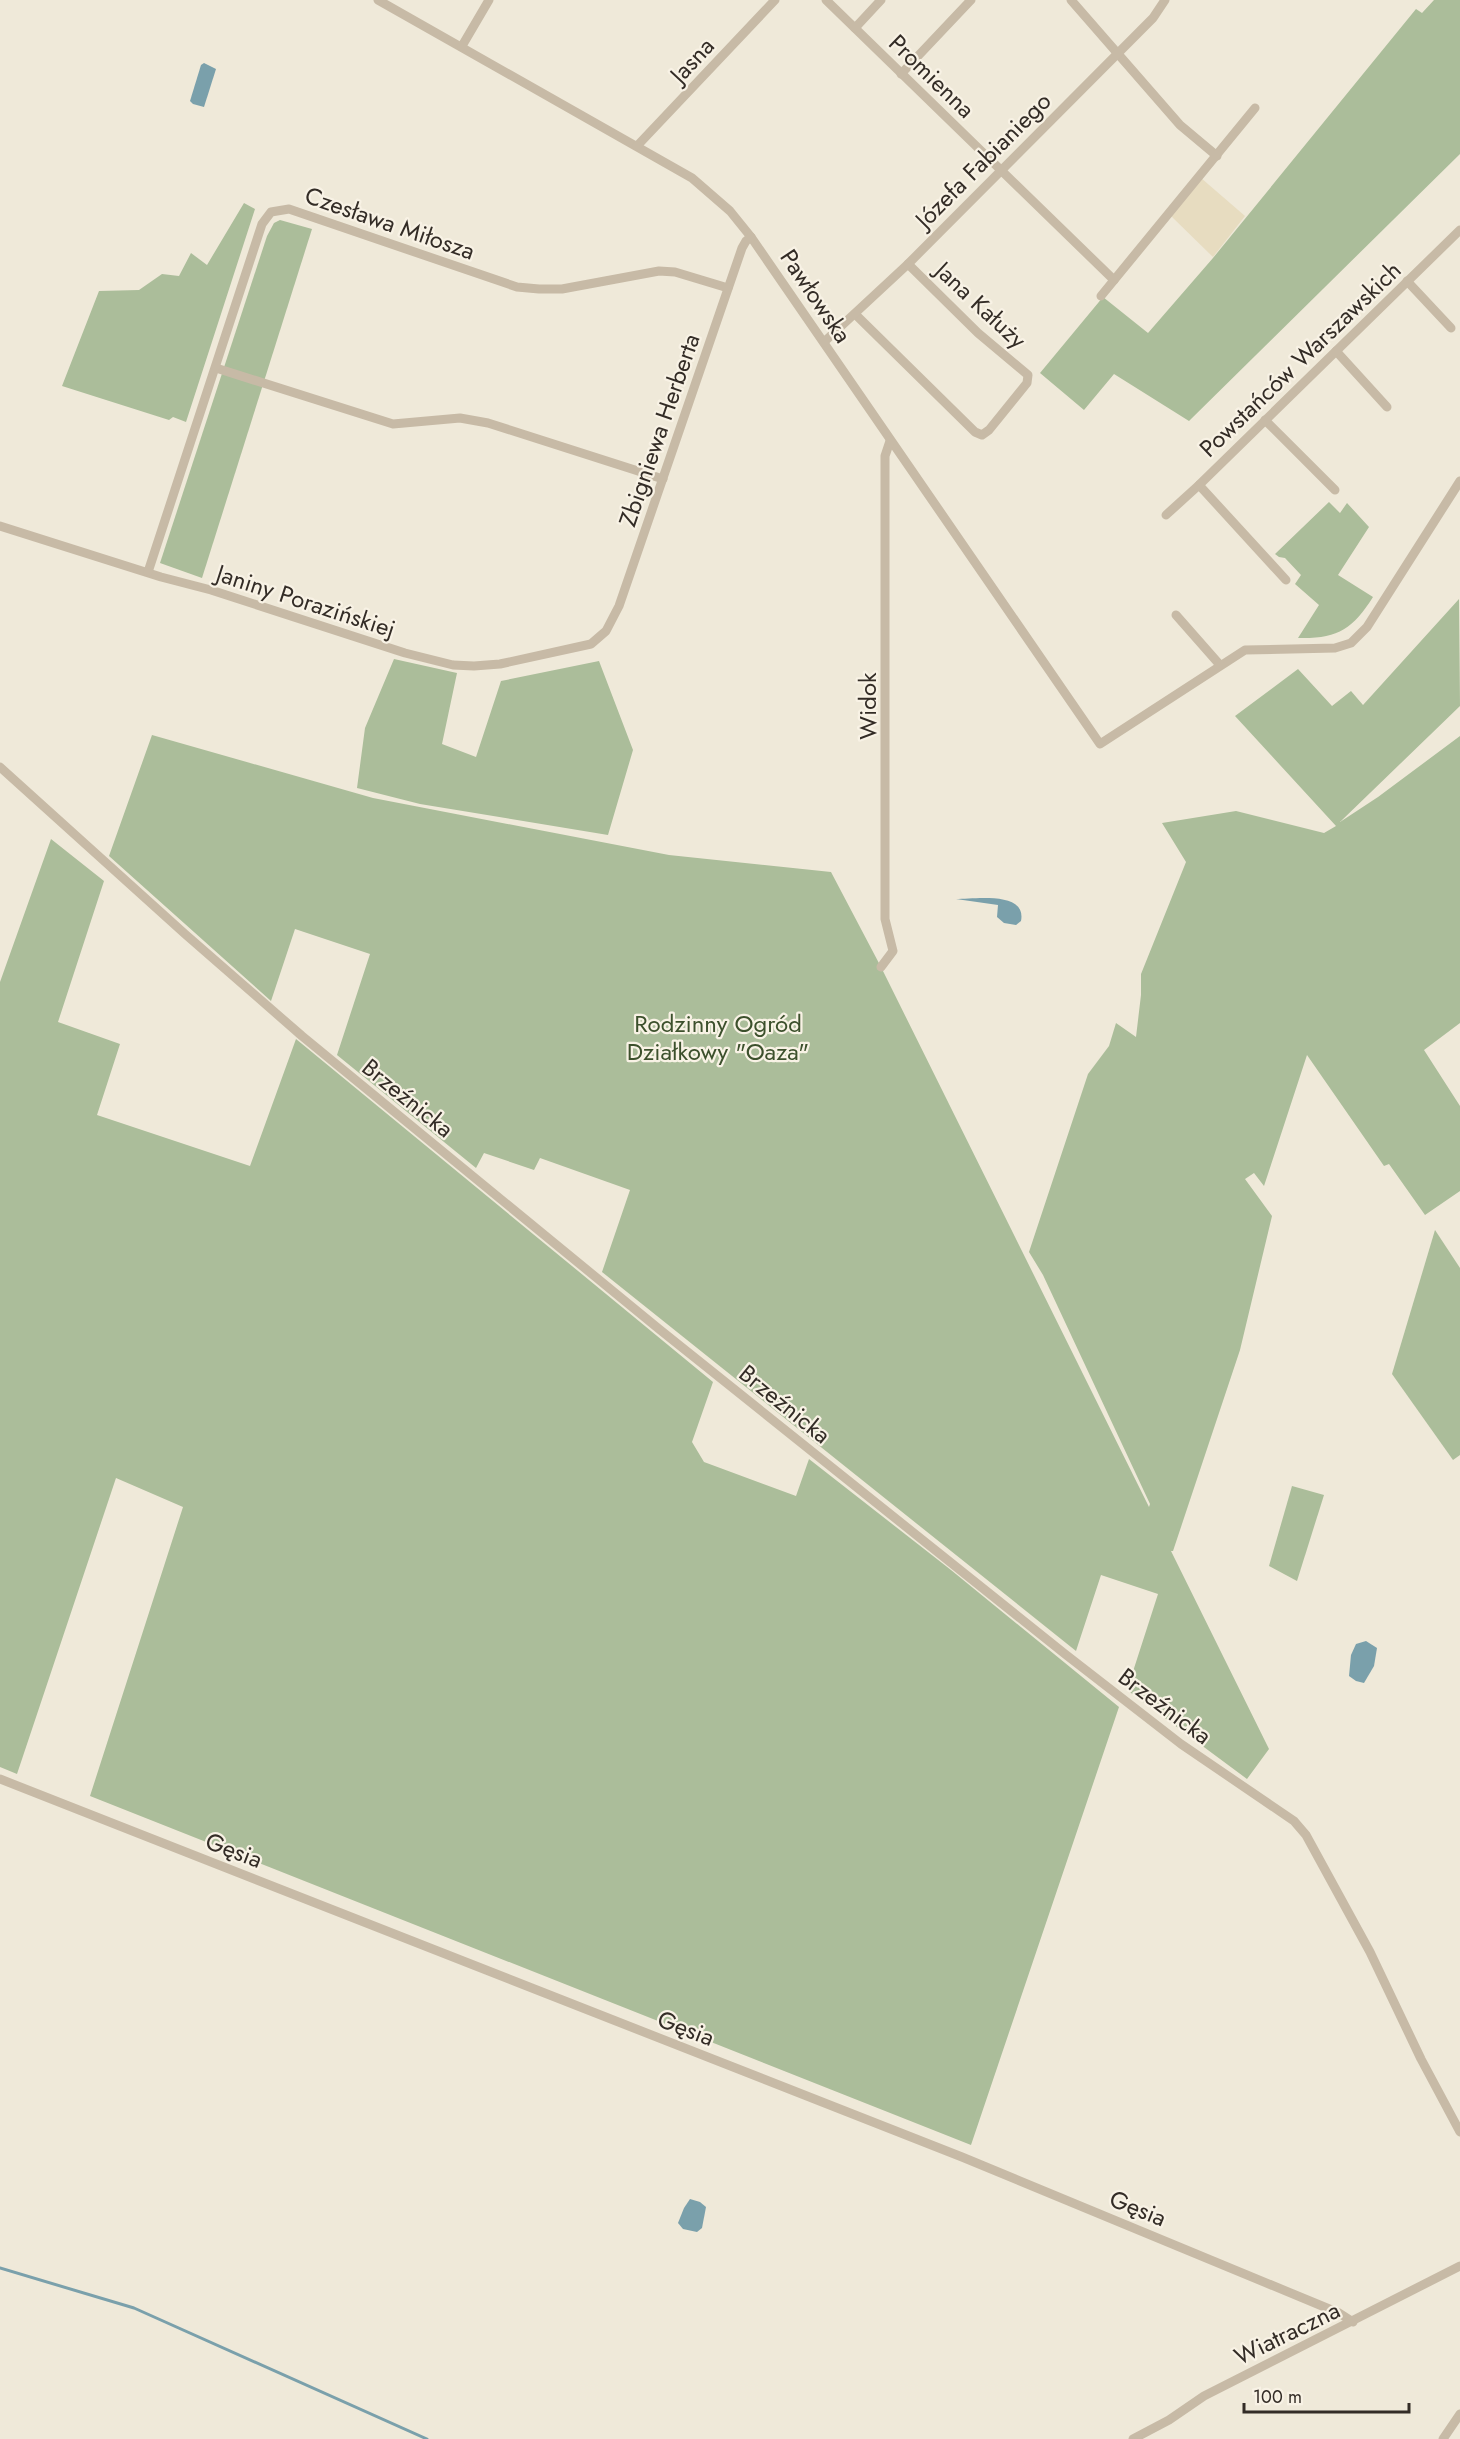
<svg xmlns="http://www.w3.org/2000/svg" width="1460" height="2439" font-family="Jost,sans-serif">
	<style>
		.green { fill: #abbd9a }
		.plaza { fill: #e7dcc0 }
		.water { fill: #7aa0ab }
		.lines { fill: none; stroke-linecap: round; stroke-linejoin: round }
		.stream { stroke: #7aa0ab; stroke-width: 3 }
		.minor { stroke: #c7baa6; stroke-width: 9 }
		.labels { text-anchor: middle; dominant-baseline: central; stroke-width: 4.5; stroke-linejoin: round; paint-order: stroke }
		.street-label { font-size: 24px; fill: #332c26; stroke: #f8f2e5 }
		.park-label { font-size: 24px; fill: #3c502c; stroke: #f8f2e5 }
	</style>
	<rect width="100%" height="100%" fill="#efe9d9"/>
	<!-- green -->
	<g class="green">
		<polygon points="1434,0 1460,0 1460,154 1189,421 1114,374 1084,410 1040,373 1103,297 1148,333 1213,258 1416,9 1422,13"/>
		<polygon points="244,203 255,209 186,422 173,417 169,420 62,386 99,291 139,290 162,274 179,276 191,253 207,265"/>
		<polygon points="280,220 312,229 202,578 160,563 267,236 274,223"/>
		<path d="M 1329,502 L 1340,513 L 1347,503 L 1369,527 L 1338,575 L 1373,597 C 1352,630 1337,639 1298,638 L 1319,605 L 1295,584 L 1301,575 L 1285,558 L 1279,557 L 1275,554 Z"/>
		<polygon points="1459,599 1460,706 1340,822 1378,797 1460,736 1460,1023 1424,1050 1460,1106 1460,1191 1425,1215 1389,1164 1384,1166 1307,1055 1264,1186 1254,1173 1245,1179 1272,1216 1240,1350 1173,1551 1171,1551 1269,1749 1247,1779 1127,1690 1158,1594 1101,1575 1076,1651 602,1272 630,1190 540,1158 534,1170 484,1153 476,1168 337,1055 370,954 295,929 271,1001 109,856 152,735 373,798 669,855 831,872 881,967 1149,1507 1150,1504 1043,1275 1029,1252 1088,1074 1109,1046 1116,1023 1136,1037 1141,995 1141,974 1186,862 1162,823 1236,811 1324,833 1336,826 1235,716 1298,669 1332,706 1351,691 1363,705"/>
		<polygon points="394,659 457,673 442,744 476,757 501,681 599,661 633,750 608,835 420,804 357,788 365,728"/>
		<polygon points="51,839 104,881 58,1022 120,1044 97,1115 250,1166 296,1039 713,1382 692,1442 704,1462 796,1496 809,1459 951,1570 1119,1707 971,2145 90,1796 183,1507 116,1478 17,1774 0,1767 0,982"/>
		<polygon points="1435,1230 1460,1268 1460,1455 1453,1460 1392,1374"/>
		<polygon points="1292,1486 1324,1495 1297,1581 1269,1566"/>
	</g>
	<!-- plaza -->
	<polygon class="plaza" points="1201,178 1245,216 1213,257 1170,215"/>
	<!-- water -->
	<g class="water">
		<polygon points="204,63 216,69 204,107 193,104 190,101 201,65"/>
		<path d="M 956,899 C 975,899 1027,891 1021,921 L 1016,925 L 1004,923 L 997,917 L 998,905 Z"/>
		<polygon points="1366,1641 1377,1648 1374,1666 1364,1683 1356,1681 1349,1676 1351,1655 1356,1644"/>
		<polygon points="690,2199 700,2202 706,2207 702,2228 697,2232 683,2229 678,2223 684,2208"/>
	</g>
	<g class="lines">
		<!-- stream -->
		<polyline class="stream" points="0,2268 134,2308 427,2439"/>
		<!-- minor -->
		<g class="minor">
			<polyline points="378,0 692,178 730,211 751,237 1100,744 1245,650 1335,648 1351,643 1367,627 1460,481"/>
			<polyline points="826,0 1114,280"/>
			<polyline points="1071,0 1180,125 1217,156"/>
			<polyline points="855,28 881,0"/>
			<polyline points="462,46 489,0"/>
			<polyline points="901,74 971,0"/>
			<polyline points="637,146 775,0"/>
			<polyline points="1407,281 1451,328"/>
			<polyline points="1101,296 1255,108"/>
			<polyline points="855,314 975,432 982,435 989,430 1027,383 1028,375 978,333 908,264"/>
			<polyline points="824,342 908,264 1153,18 1165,0"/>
			<polyline points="1336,351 1387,407"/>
			<polyline points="216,368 393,424 460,418 488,423 663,479"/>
			<polyline points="1265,420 1335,490"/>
			<polyline points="1199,485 1286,580"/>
			<polyline points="1166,515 1199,485 1460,230"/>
			<polyline points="0,526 161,577 211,590 405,653 453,665 474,666 500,664 591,644 606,631 619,606 742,248 746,241 751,237"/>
			<polyline points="148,572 262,224 271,212 289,209 517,287 539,289 562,289 659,271 675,272 728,288"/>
			<polyline points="1176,615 1220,665"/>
			<polyline points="0,767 185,934 302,1036 659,1329 1065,1654 1181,1744 1294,1821 1306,1835 1370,1952 1421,2059 1460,2132"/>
			<polyline points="881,967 893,951 885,919 885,456 890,441"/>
			<polyline points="0,1779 962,2157 1339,2313 1353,2322"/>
			<polyline points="1133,2439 1169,2420 1204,2396 1460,2266"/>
			<polyline points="1443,2439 1460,2414"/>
		</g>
	</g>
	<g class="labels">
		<!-- street labels -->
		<g class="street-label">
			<text transform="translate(692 60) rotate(-47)">Jasna</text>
			<text transform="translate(932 76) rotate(44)">Promienna</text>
			<text transform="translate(983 160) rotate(-45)">Józefa Fabianiego</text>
			<text transform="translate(390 223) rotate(19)">Czesława Miłosza</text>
			<text transform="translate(816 296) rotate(56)">Pawłowska</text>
			<text transform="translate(981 305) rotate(43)">Jana Kałuży</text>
			<text transform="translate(1300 359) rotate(-44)">Powstańców Warszawskich</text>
			<text transform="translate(659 430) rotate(-71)">Zbigniewa Herberta</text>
			<text transform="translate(306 601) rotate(18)">Janiny Porazińskiej</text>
			<text transform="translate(867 706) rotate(-90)">Widok</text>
			<text transform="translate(408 1098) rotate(39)">Brzeźnicka</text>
			<text transform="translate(785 1404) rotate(39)">Brzeźnicka</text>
			<text transform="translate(1165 1706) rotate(37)">Brzeźnicka</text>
			<text transform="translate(234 1850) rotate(21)">Gęsia</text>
			<text transform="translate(686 2028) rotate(21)">Gęsia</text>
			<text transform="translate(1138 2208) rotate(22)">Gęsia</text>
			<text transform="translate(1287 2333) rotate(-26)">Wiatraczna</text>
		</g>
		<!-- park labels -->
		<g class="park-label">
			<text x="718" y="1023">Rodzinny Ogród<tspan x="718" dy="28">Działkowy "Oaza"</tspan></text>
		</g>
	</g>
	<!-- scale -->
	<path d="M1244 2403v9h165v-9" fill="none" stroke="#332c26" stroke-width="3"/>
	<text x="1253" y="2403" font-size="18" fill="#332c26" stroke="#f8f2e5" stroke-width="4.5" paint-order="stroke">100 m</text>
</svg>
